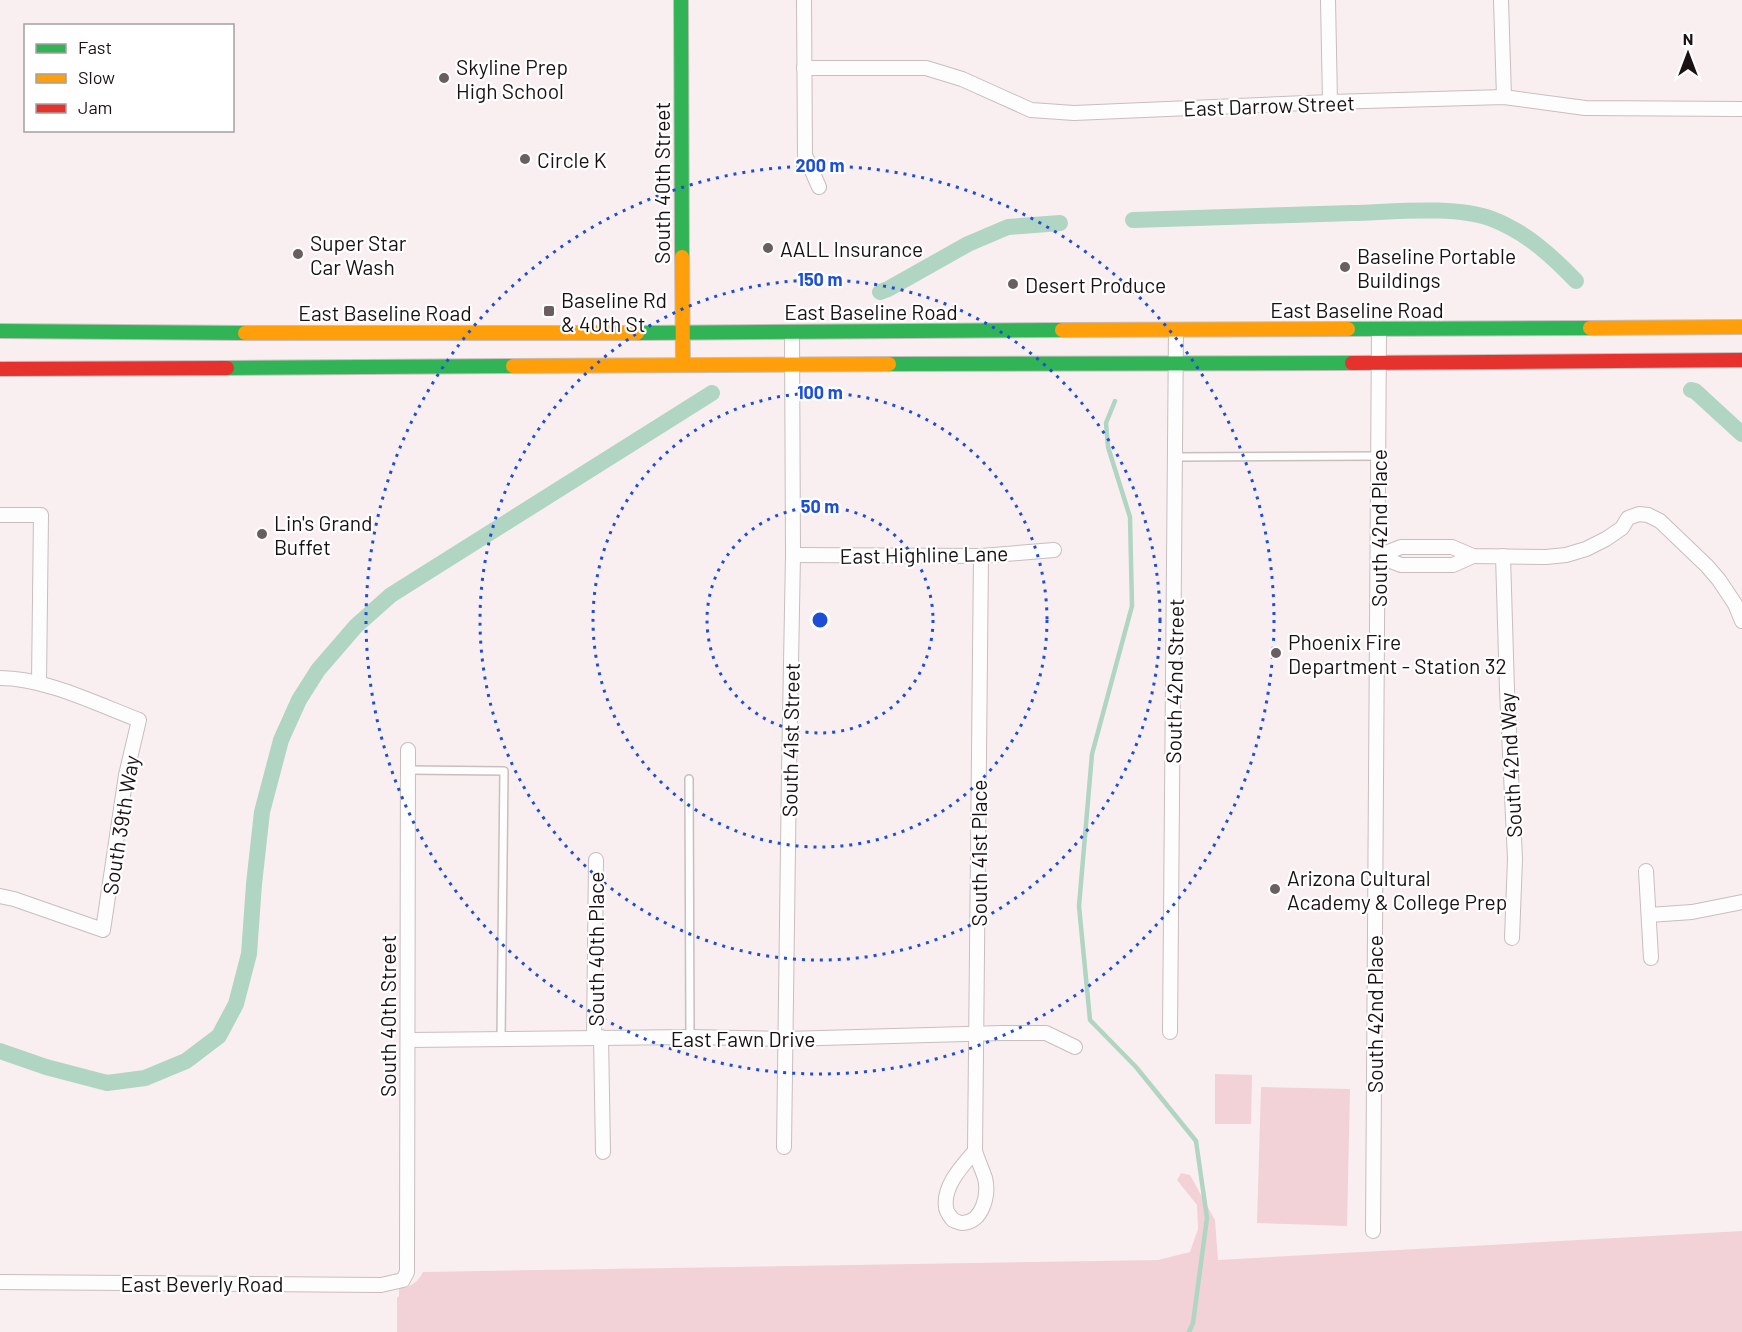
<svg xmlns="http://www.w3.org/2000/svg" width="1742" height="1332" font-family="Barlow,sans-serif">
	<style>
		.green { fill: #f2d2d7 }
		.lines { fill: none; stroke-linecap: round; stroke-linejoin: round }
		.stream { stroke: #b0d5c2; stroke-width: 4.5 }
		.canal { stroke: #b0d5c2; stroke-width: 16 }
		.lane-casing { stroke: #c8bebe; stroke-width: 10 }
		.street-casing { stroke: #c8bebe; stroke-width: 16 }
		.fast-casing { stroke: #c8bebe; stroke-width: 16 }
		.slow-casing { stroke: #c8bebe; stroke-width: 16 }
		.jam-casing { stroke: #c8bebe; stroke-width: 16 }
		.lane { stroke: #fefdfd; stroke-width: 7 }
		.street { stroke: #fefdfd; stroke-width: 14 }
		.fast { stroke: #30b455; stroke-width: 14 }
		.slow { stroke: #ff9f0a; stroke-width: 14 }
		.jam { stroke: #e5322d; stroke-width: 14 }
		.ring { fill: none; stroke: #1d4ed8; stroke-width: 3; stroke-dasharray: 3 6 }
		.poi-dot { fill: #695f60; stroke: #fff; stroke-width: 2 }
		.labels { text-anchor: middle; dominant-baseline: central; stroke-width: 4.5; stroke-linejoin: round; paint-order: stroke }
		.poi-label { font-size: 21px; fill: #1b1113; stroke: #fff; text-anchor: start }
		.street-label { font-size: 21px; fill: #1b1113; stroke: #fff }
		.centre { fill: #1d4ed8; stroke: #fff; stroke-width: 3 }
		.ring-label { font-size: 18px; text-anchor: middle; font-weight: bold; fill: #1d4ed8; stroke: #fff; stroke-width: 4.5; stroke-linejoin: round; paint-order: stroke }
	</style>
	<rect width="100%" height="100%" fill="#faeff0"/>
	<!-- green -->
	<g class="green">
		<polygon points="1215,1074 1252,1075 1251,1124 1215,1124"/>
		<polygon points="1261,1087 1350,1089 1347,1226 1257,1223"/>
		<path d="M 1181,1173 L 1190,1175 L 1215,1220 L 1218,1260 L 1742,1231 L 1742,1332 L 397,1332 L 397,1298 L 399,1296 L 399,1288 C 411,1287 418,1282 423,1272 L 1158,1260 L 1190,1252 L 1198,1229 L 1197,1205 L 1177,1180 Z"/>
	</g>
	<g class="lines">
		<!-- stream -->
		<polyline class="stream" points="1115,401 1106,423 1108,447 1130,517 1132,606 1092,754 1079,906 1090,1020 1136,1067 1196,1141 1207,1218 1193,1323 1189,1332"/>
		<!-- canal -->
		<g class="canal">
			<path d="M 1133,220 C 1206,218 1279,215 1352,213 C 1393,212 1454,205 1492,219 C 1526,232 1552,256 1576,281"/>
			<polyline points="880,292 888,289 968,244 1008,227 1060,223"/>
			<polyline points="1691,390 1695,391 1742,434"/>
			<polyline points="0,1051 46,1067 107,1083 145,1078 186,1061 219,1036 236,1004 249,954 254,884 262,812 281,740 299,700 318,670 356,626 391,595 712,393"/>
		</g>
		<defs>
			<g id="lane">
				<polyline points="1175,457 1379,456"/>
				<polyline points="408,770 504,771 501,1038"/>
				<polyline points="689,779 690,1037"/>
			</g>
			<g id="street">
				<polyline points="804,0 805,155 819,187"/>
				<polyline points="1328,0 1330,102"/>
				<polyline points="1501,0 1504,97"/>
				<polyline points="804,68 926,68 962,79 1031,110 1074,113 1330,102 1504,97 1585,108 1742,109"/>
				<polyline points="0,515 41,515 39,682"/>
				<polyline points="793,555 981,556 1054,550"/>
				<polyline points="1378,556 1401,547 1452,547 1473,556 1546,557 1566,555 1586,549 1606,539 1622,528 1628,518 1639,514 1648,515 1660,521 1707,566 1719,580 1735,604 1742,621"/>
				<polyline points="1378,556 1401,565 1453,565 1473,556"/>
				<polyline points="1503,556 1507,690 1515,859 1512,938"/>
				<path d="M 0,678 C 45,678 97,704 139,720 L 126,775 L 103,930 L 14,899 L 0,896"/>
				<polyline points="1646,871 1651,958"/>
				<polyline points="1649,915 1692,912 1742,902"/>
				<polyline points="1170,1032 1176,330"/>
				<polyline points="601,1037 603,1152"/>
				<polyline points="594,1038 596,860"/>
				<polyline points="408,1040 690,1037 785,1039 1002,1033 1046,1033 1075,1047"/>
				<polyline points="784,1147 789,773 793,555 792,332"/>
				<path d="M 975,1151 C 962,1166 943,1186 946,1207 C 946,1212 950,1216 953,1220 C 956,1221 959,1223 962,1223 C 983,1223 989,1194 985,1178 C 982,1169 978,1161 975,1151 L 981,556"/>
				<polyline points="1373,1231 1379,329"/>
				<polyline points="0,1282 381,1285 403,1280 407,1272 408,750"/>
			</g>
			<g id="fast">
				<polyline points="681,0 682,257"/>
				<polyline points="1348,329 1590,328"/>
				<polyline points="0,331 245,333"/>
				<polyline points="637,333 1062,330"/>
				<polyline points="889,364 1352,363"/>
				<polyline points="227,368 513,366"/>
			</g>
			<g id="slow">
				<polyline points="682,257 683,365"/>
				<polyline points="1590,328 1742,327"/>
				<polyline points="1062,330 1348,329"/>
				<polyline points="245,333 637,333"/>
				<polyline points="513,366 889,364"/>
			</g>
			<g id="jam">
				<polyline points="1352,363 1742,360"/>
				<polyline points="0,369 227,368"/>
			</g>
		</defs>
		<!-- lane casing -->
		<use href="#lane" class="lane-casing"/>
		<!-- street casing -->
		<use href="#street" class="street-casing"/>
		<!-- fast casing -->
		<use href="#fast" class="fast-casing"/>
		<!-- slow casing -->
		<use href="#slow" class="slow-casing"/>
		<!-- jam casing -->
		<use href="#jam" class="jam-casing"/>
		<!-- lane -->
		<use href="#lane" class="lane"/>
		<!-- street -->
		<use href="#street" class="street"/>
		<!-- fast -->
		<use href="#fast" class="fast"/>
		<!-- slow -->
		<use href="#slow" class="slow"/>
		<!-- jam -->
		<use href="#jam" class="jam"/>
	</g>
	<!-- distance rings -->
	<g class="ring">
		<circle cx="820" cy="620" r="113"/>
		<circle cx="820" cy="620" r="227"/>
		<circle cx="820" cy="620" r="340"/>
		<circle cx="820" cy="620" r="454"/>
	</g>
	<!-- markers -->
	<g class="poi-dot">
		<circle cx="444" cy="78" r="6"/>
		<circle cx="525" cy="159" r="6"/>
		<circle cx="768" cy="248" r="6"/>
		<circle cx="298" cy="254" r="6"/>
		<circle cx="1345" cy="267" r="6"/>
		<circle cx="1013" cy="284" r="6"/>
		<rect x="543" y="305" width="12" height="12" rx="3"/>
		<circle cx="262" cy="534" r="6"/>
		<circle cx="1276" cy="653" r="6"/>
		<circle cx="1275" cy="889" r="6"/>
	</g>
	<g class="labels">
		<!-- poi labels -->
		<g class="poi-label">
			<text x="456" y="66">Skyline Prep<tspan x="456" dy="24">High School</tspan></text>
			<text x="537" y="159">Circle K</text>
			<text x="310" y="242">Super Star<tspan x="310" dy="24">Car Wash</tspan></text>
			<text x="780" y="248">AALL Insurance</text>
			<text x="1357" y="255">Baseline Portable<tspan x="1357" dy="24">Buildings</tspan></text>
			<text x="1025" y="284">Desert Produce</text>
			<text x="561" y="299">Baseline Rd<tspan x="561" dy="24">&amp; 40th St</tspan></text>
			<text x="274" y="522">Lin's Grand<tspan x="274" dy="24">Buffet</tspan></text>
			<text x="1288" y="641">Phoenix Fire<tspan x="1288" dy="24">Department - Station 32</tspan></text>
			<text x="1287" y="877">Arizona Cultural<tspan x="1287" dy="24">Academy &amp; College Prep</tspan></text>
		</g>
		<!-- street labels -->
		<g class="street-label">
			<text transform="translate(1269 105) rotate(-2)">East Darrow Street</text>
			<text transform="translate(661 183) rotate(-90)">South 40th Street</text>
			<text x="1357" y="309">East Baseline Road</text>
			<text x="871" y="311">East Baseline Road</text>
			<text x="385" y="312">East Baseline Road</text>
			<text transform="translate(1378 528) rotate(-90)">South 42nd Place</text>
			<text transform="translate(924 554) rotate(-1)">East Highline Lane</text>
			<text transform="translate(1174 681) rotate(-89)">South 42nd Street</text>
			<text transform="translate(790 740) rotate(-89)">South 41st Street</text>
			<text transform="translate(1510 765) rotate(-93)">South 42nd Way</text>
			<text transform="translate(120 825) rotate(-81)">South 39th Way</text>
			<text transform="translate(978 853) rotate(-90)">South 41st Place</text>
			<text transform="translate(595 949) rotate(-90)">South 40th Place</text>
			<text transform="translate(1374 1014) rotate(-90)">South 42nd Place</text>
			<text transform="translate(387 1016) rotate(-90)">South 40th Street</text>
			<text x="743" y="1038">East Fawn Drive</text>
			<text x="202" y="1283">East Beverly Road</text>
		</g>
	</g>
	<circle cx="820" cy="620" r="9" class="centre"/>
	<g class="ring-label">
		<text x="820" y="172">200 m</text>
		<text x="820" y="286">150 m</text>
		<text x="820" y="399">100 m</text>
		<text x="820" y="513">50 m</text>
	</g>
	<!-- legend -->
	<rect x="24" y="24" width="210" height="108" fill="#ffffff" stroke="#a4a0a1" stroke-width="1.5"/>
	<rect x="36" y="44" width="30" height="9" fill="#30b455" stroke="#a4a0a1" stroke-width="1.5"/>
	<text x="78" y="54" font-size="18" fill="#1b1113">Fast</text>
	<rect x="36" y="74" width="30" height="9" fill="#ff9f0a" stroke="#a4a0a1" stroke-width="1.5"/>
	<text x="78" y="84" font-size="18" fill="#1b1113">Slow</text>
	<rect x="36" y="104" width="30" height="9" fill="#e5322d" stroke="#a4a0a1" stroke-width="1.5"/>
	<text x="78" y="114" font-size="18" fill="#1b1113">Jam</text>
	<!-- north arrow -->
	<g transform="translate(1688 54)" stroke="#ffffff" stroke-width="4.5" paint-order="stroke">
	<path d="M0-4.5L10 22L0 15L-10 22Z" fill="#1b1113"/>
	<text y="-9" font-size="16" font-weight="bold" text-anchor="middle" fill="#1b1113">N</text>
	</g>
</svg>
